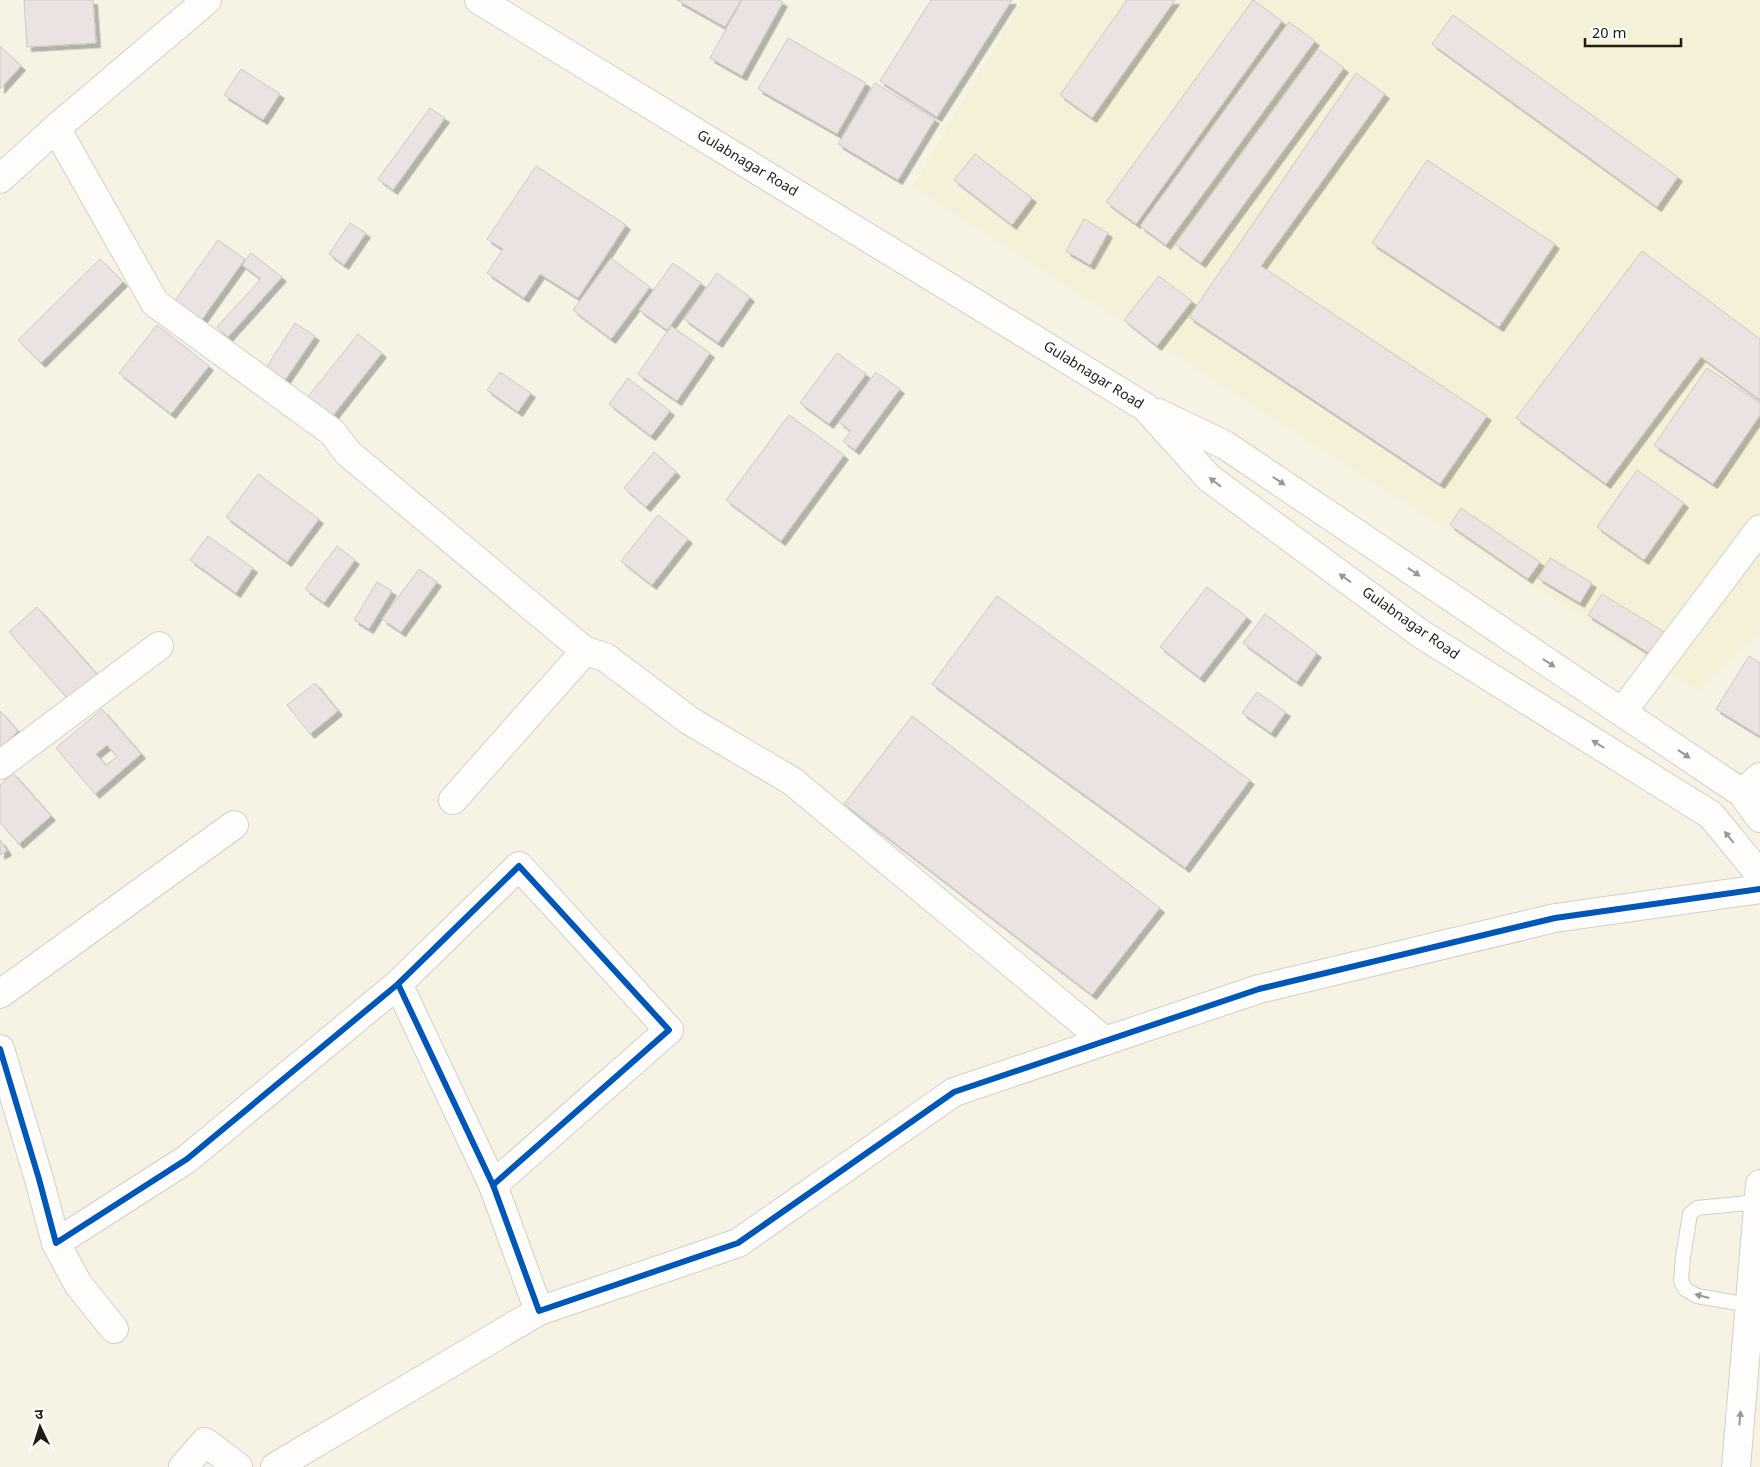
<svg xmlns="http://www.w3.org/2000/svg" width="1760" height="1467" font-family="Georgia,'Noto Sans Devanagari',serif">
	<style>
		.built { fill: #f5f1d8 }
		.building { fill: #eae3e2; stroke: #cdc8c5; fill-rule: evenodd; filter: url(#shadow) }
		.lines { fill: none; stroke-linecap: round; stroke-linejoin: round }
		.lane-casing { stroke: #d2d0c5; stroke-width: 16 }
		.street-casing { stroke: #d2d0c5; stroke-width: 30 }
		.primary-casing { stroke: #d2d0c5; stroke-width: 30 }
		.lane { stroke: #fefdfb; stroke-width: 14 }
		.street { stroke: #fefdfb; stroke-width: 28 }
		.primary { stroke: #fefdfb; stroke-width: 28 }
		.cycleway-casing { stroke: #fff; stroke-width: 9 }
		.cycleway { stroke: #0057b8; stroke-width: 6 }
		.oneway { fill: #9a9893 }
		.labels { text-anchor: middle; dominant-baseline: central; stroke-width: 5; stroke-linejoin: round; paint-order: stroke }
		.street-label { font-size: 14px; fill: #1f1d14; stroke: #fff }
	</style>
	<defs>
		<filter id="shadow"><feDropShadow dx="4.5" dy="4.5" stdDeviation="0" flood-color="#0004"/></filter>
	</defs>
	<rect width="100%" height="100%" fill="#f6f3e5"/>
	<!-- built -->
	<polygon class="built" points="1023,0 1760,0 1760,633 1698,691 912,187"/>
	<!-- building -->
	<g class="building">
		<polygon points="24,0 93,0 96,43 27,47"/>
		<polygon points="677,0 741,0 725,27"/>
		<polygon points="742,0 779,0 783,2 742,76 710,58"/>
		<polygon points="931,0 1012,0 937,117 880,81"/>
		<polygon points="1127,0 1175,0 1092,118 1060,95"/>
		<polygon points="1253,0 1282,21 1136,224 1106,202"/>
		<polygon points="1453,15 1678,177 1657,207 1432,44"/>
		<polygon points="1289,22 1315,41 1166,245 1140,226"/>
		<polygon points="788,38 866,83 837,134 758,89"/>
		<polygon points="0,46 21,66 0,89"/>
		<polygon points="1318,49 1344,68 1201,263 1175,244"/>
		<polygon points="241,69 280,94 263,120 224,95"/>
		<polygon points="1356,73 1385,94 1261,266 1487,416 1440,484 1189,317"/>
		<polygon points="875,83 935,119 898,180 838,144"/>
		<polygon points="430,108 445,118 393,190 378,179"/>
		<polygon points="975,154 1032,198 1012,225 954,180"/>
		<polygon points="1427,160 1555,244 1499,327 1372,243"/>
		<polygon points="536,166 626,225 578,298 540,274 524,298 487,273 503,249 487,239"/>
		<polygon points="1084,219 1108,233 1090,265 1066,251"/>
		<polygon points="350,223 366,233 344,265 329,254"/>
		<polygon points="218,240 245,259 198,325 171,306"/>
		<polygon points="1642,251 1760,339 1760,400 1701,357 1606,484 1516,418"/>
		<polygon points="251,253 282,277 228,337 217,327 261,279 242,265"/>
		<polygon points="611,258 650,287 611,339 573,310"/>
		<polygon points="100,259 123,282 41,363 18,340"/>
		<polygon points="673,263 701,283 667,330 639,310"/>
		<polygon points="717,273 750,297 718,343 684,319"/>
		<polygon points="1159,276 1192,301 1157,346 1124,320"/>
		<polygon points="295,323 315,336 281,386 262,374"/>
		<polygon points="157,325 209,366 171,414 119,373"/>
		<polygon points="671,326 710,353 677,401 638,374"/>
		<polygon points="358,334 382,353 328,422 303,403"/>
		<polygon points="837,353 866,374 829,424 800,403"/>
		<polygon points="1707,368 1760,403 1760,415 1713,484 1654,445"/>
		<polygon points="500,372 531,393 518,412 487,390"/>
		<polygon points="876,372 900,389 855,450 843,441 851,431 839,422"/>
		<polygon points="628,378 670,411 651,436 609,404"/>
		<polygon points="789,415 844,455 781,541 726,500"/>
		<polygon points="654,452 676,472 646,507 624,488"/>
		<polygon points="1637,470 1684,503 1644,560 1597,527"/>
		<polygon points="258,474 319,519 287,562 226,517"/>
		<polygon points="1461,508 1540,562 1528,579 1450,525"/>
		<polygon points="658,515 688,539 652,585 621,561"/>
		<polygon points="208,536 253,568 236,593 190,560"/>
		<polygon points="337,546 355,560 324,603 305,589"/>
		<polygon points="1550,558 1592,583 1580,603 1538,578"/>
		<polygon points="419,569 437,582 401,632 382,619"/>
		<polygon points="377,582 392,591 369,629 354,620"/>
		<polygon points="1207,587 1247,617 1200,678 1160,647"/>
		<polygon points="1602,594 1666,633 1652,655 1588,615"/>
		<polygon points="997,596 1250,780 1185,868 932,684"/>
		<polygon points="37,607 102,680 73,705 9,632"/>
		<polygon points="1265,614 1317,653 1297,682 1243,643"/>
		<polygon points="1749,656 1760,663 1760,736 1716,709"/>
		<polygon points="315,683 338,711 310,734 287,705"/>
		<polygon points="1257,692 1286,712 1271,733 1242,713"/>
		<path d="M 102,709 L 141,754 L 95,794 L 56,748 ZM 107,745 L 117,757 L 106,765 L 96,754 Z"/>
		<polygon points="0,711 18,731 0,748"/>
		<polygon points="912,716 1160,908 1092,995 844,804"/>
		<polygon points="13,773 51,816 19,844 0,823 0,785"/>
		<polygon points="0,840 7,851 0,855"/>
	</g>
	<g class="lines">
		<defs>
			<polyline id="lane" points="1750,1305 1697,1296 1685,1289 1681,1281 1683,1257 1690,1214 1697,1208 1758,1202"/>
			<g id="street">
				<polyline points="56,128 155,303 332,432 348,453 585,651 605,657 690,721 792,781 1105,1041"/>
				<polyline points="0,179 56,128 207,0"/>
				<polyline points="1622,712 1760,529"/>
				<polyline points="0,765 159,646"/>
				<polyline points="1742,793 1760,777"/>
				<polyline points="453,800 585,651"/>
				<polyline points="0,994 234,825"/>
				<polyline points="0,1049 39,1179 56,1243 187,1159 398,984 519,866 669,1030 493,1185 398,984"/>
				<polyline points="493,1185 539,1311 738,1243 954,1092 1259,989 1555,918 1760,889"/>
				<polyline points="56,1243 78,1284 114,1329"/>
				<polyline points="183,1467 205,1442 238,1467"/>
				<polyline points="275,1467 539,1311"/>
			</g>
			<g id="primary">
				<polyline points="479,0 1145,407 1209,478 1421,634 1711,815 1760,875"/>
				<polyline points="1158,413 1225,445 1742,793 1760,818"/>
				<polyline points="1736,1467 1760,1184"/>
			</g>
		</defs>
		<!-- lane casing -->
		<use href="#lane" class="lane-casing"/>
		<!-- street casing -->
		<use href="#street" class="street-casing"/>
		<!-- primary casing -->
		<use href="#primary" class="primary-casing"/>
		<!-- lane -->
		<use href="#lane" class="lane"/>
		<!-- street -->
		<use href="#street" class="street"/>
		<!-- primary -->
		<use href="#primary" class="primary"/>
		<defs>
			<g id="cycleway">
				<polyline points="0,1049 39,1179 56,1243 187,1159 398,984 519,866 669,1030 493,1185 398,984"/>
				<polyline points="493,1185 539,1311 738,1243 954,1092 1259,989 1555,918 1760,889"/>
			</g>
		</defs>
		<!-- cycleway casing -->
		<use href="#cycleway" class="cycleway-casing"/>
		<!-- cycleway -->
		<use href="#cycleway" class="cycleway"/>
	</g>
	<!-- one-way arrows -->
	<defs><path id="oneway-solid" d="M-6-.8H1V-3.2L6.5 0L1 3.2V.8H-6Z" transform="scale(1.25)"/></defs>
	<g class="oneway">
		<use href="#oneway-solid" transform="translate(1279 481) rotate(34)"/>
		<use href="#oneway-solid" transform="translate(1215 482) rotate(-142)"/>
		<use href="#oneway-solid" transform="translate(1414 572) rotate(34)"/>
		<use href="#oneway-solid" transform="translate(1345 578) rotate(-144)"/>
		<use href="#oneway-solid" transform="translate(1549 663) rotate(34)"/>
		<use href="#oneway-solid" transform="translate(1598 744) rotate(-148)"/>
		<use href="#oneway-solid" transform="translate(1684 754) rotate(34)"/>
		<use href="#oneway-solid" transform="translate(1729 837) rotate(-129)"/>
		<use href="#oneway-solid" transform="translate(1702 1296) rotate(-165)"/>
		<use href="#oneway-solid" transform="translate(1740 1418) rotate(-85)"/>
	</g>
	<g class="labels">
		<!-- street labels -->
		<g class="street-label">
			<text transform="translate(747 164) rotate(31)">Gulabnagar Road</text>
			<text transform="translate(1093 376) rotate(32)">Gulabnagar Road</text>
			<text transform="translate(1410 624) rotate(35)">Gulabnagar Road</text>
		</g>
	</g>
	<!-- north arrow -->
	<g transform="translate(40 1427) rotate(356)" stroke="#ffffff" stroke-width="4" paint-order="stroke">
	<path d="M0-4L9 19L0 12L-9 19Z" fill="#1f1d14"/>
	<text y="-8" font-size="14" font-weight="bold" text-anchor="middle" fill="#1f1d14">उ</text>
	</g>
	<!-- scale -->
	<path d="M1585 38v8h96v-8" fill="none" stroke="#1f1d14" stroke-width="2.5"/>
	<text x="1592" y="38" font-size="15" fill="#1f1d14" stroke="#ffffff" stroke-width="4" paint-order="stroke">20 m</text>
</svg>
